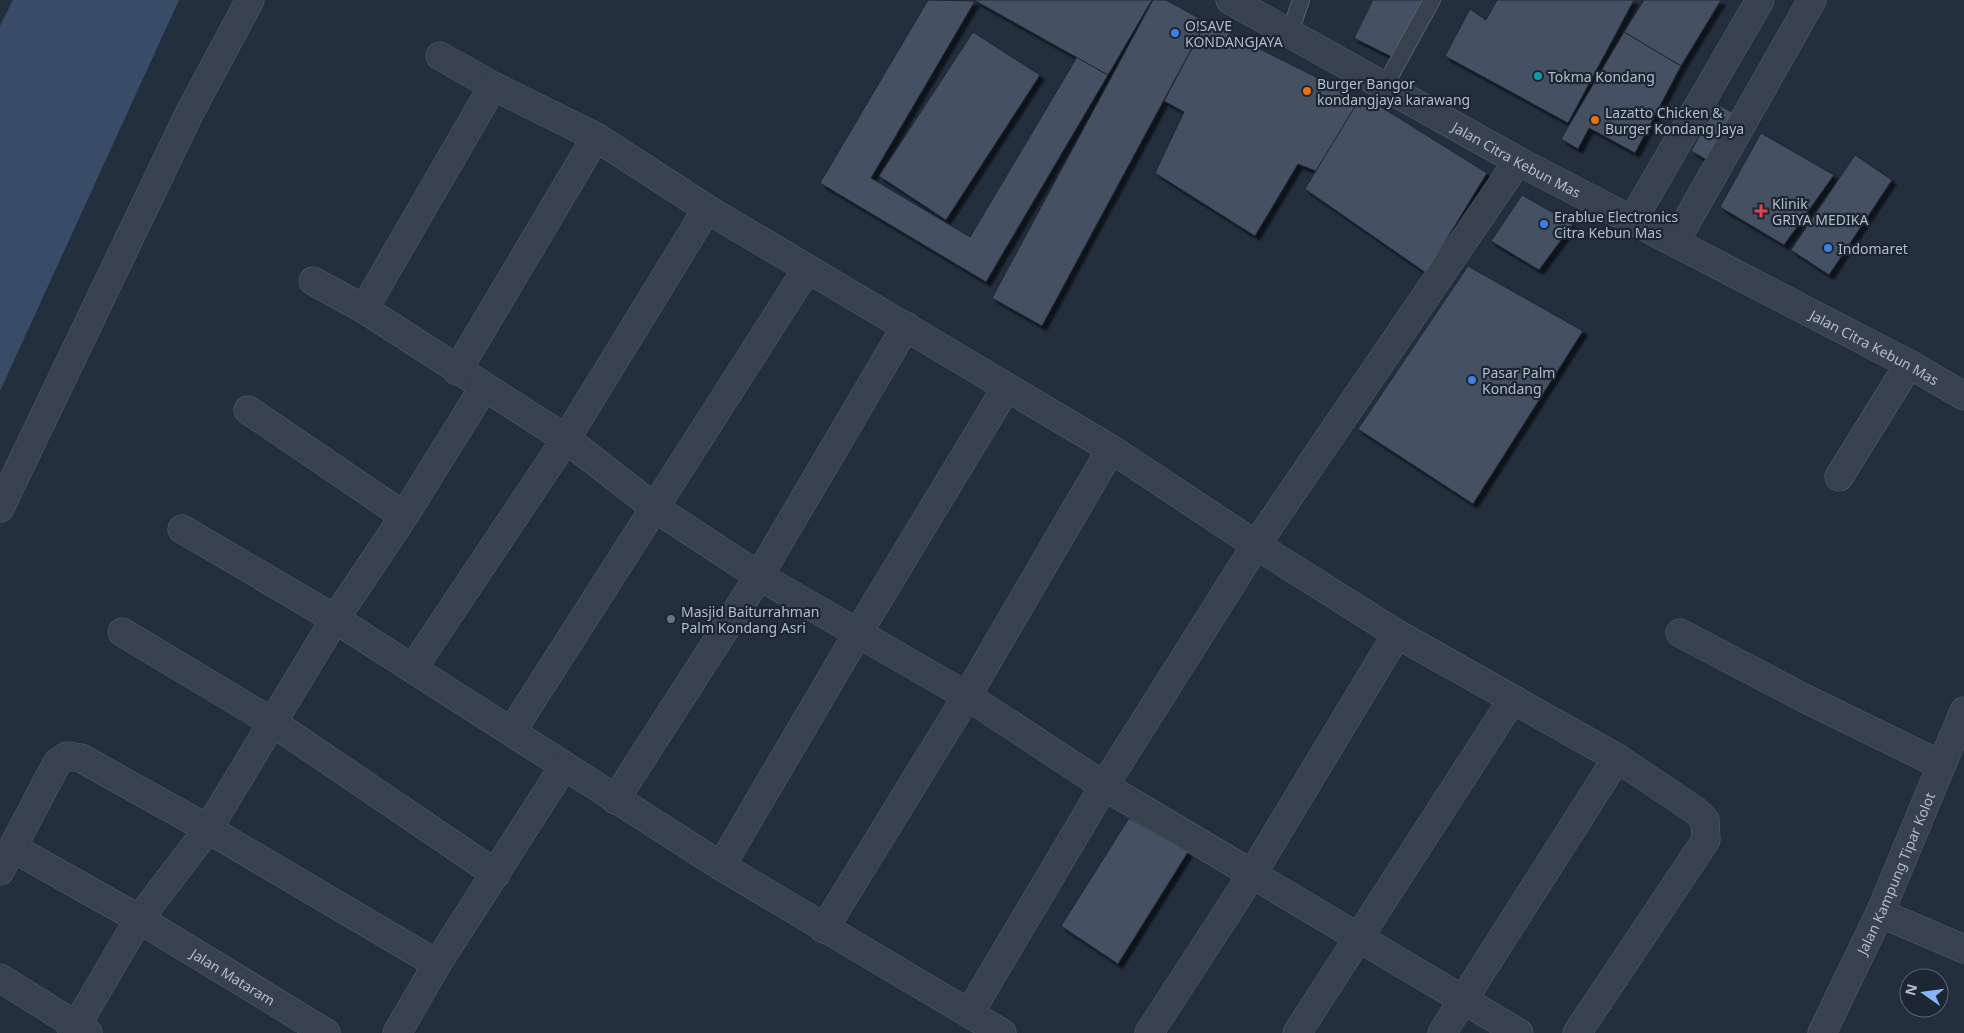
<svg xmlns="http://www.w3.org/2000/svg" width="1964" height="1033" font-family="'Noto Sans',sans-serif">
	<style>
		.water { fill: #394c67 }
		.building { fill: #455162; stroke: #1f2835; filter: url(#shadow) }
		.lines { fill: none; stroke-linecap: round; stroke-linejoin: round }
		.service-casing { stroke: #565f6c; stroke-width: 18 }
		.minor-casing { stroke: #565f6c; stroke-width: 29 }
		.tertiary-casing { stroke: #565f6c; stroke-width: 29 }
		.service { stroke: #38414e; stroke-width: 16 }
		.minor { stroke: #38414e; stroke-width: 28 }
		.tertiary { stroke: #38414e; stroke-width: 28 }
		.shop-dot { fill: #3f7fe0; stroke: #1d2633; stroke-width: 2 }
		.culture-dot { fill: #0f9aa8; stroke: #1d2633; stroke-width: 2 }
		.food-dot { fill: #e8710a; stroke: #1d2633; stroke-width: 2 }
		.health-dot { fill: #e0444e; stroke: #1d2633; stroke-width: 2 }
		.worship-dot { fill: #6b7280; stroke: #1d2633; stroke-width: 2 }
		.labels { text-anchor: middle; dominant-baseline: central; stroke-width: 4.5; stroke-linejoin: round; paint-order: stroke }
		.poi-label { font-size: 14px; fill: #b4bcc9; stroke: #1d2633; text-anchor: start }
		.street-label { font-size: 14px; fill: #b4bcc9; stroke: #1d2633 }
	</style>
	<defs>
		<filter id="shadow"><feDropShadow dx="4.5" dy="4.5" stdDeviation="1" flood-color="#0009"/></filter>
	</defs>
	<rect width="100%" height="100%" fill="#242f3e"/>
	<!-- water -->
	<polygon class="water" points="13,0 179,0 0,391 0,26"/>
	<!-- building -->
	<g class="building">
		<polygon points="928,0 975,1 871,178 970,237 1077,57 1108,75 986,282 820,183"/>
		<polygon points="974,0 1152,0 1108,75"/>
		<polygon points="1153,0 1166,0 1206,22 1042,326 992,298"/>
		<polygon points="1373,0 1422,0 1394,58 1354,38"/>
		<polygon points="1497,0 1634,0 1568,123 1445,56 1470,9 1486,20"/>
		<polygon points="1644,0 1721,0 1681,66 1624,32"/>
		<polygon points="1206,22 1360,99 1316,171 1298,164 1255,236 1155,173 1184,112 1164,101"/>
		<polygon points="973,32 1040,75 946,220 879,176"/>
		<polygon points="1624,32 1681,66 1635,153 1589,128 1578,149 1561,139"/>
		<polygon points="1362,95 1487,173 1426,273 1305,189"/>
		<polygon points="1717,104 1739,116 1712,163 1691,151"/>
		<polygon points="1761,133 1834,175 1784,245 1720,207"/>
		<polygon points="1855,155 1892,180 1829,275 1791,250"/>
		<polygon points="1522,195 1573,224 1539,270 1491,241"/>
		<polygon points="1468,266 1583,331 1473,504 1358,429"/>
		<polygon points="1129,818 1188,852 1118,964 1061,926"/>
	</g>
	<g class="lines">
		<defs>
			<g id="service">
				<polyline points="1290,32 1301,0"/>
				<polyline points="1384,87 1432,0"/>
			</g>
			<g id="minor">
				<polyline points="440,56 493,86 596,137 707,209 1111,449 1256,545 1397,634 1617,758 1696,811 1705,820 1706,840 1577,1033"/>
				<polyline points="1632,221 1760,0"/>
				<polyline points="1675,242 1812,0"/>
				<polyline points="313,281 364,309 566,439 655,508 759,576 967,696 1104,786 1519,1033"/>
				<polyline points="364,309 493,86"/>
				<polyline points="457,371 596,137"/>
				<polyline points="248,410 404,516"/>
				<polyline points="1839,477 1909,364"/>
				<polyline points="0,508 189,114 250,0"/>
				<polyline points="182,529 335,619 721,866 1002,1033"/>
				<polyline points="122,632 272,722 496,874"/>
				<polyline points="1680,633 1804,698 1941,765"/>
				<polyline points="413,668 566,439 707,209"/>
				<polyline points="512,731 807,269"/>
				<polyline points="615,800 759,576 906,326"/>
				<path id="s1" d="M 13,848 L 139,919 L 326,1033"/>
				<polyline points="721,866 858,633 1006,388"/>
				<polyline points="0,871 57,763 67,756 81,758 208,829 437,964"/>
				<polyline points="1880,913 1964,949"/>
				<polyline points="824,929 967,696 1111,449"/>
				<polyline points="0,978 88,1033"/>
				<polyline points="970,1012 1104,786 1256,545 1518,161"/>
				<polyline points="72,1033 139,919 208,829 335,619 404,516 484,387"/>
				<polyline points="397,1033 437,964 564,766"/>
				<polyline points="1149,1033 1251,876 1397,634"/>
				<polyline points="1297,1033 1512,700"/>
				<polyline points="1442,1033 1617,758"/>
				<path id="s2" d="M 1822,1033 L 1880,913 L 1964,711"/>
			</g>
			<g id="tertiary">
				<path id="s3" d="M 1230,0 L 1518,161 L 1909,364 L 1964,396"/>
			</g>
		</defs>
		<!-- service casing -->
		<use href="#service" class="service-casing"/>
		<!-- minor casing -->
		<use href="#minor" class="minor-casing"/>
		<!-- tertiary casing -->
		<use href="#tertiary" class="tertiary-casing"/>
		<!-- service -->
		<use href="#service" class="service"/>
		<!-- minor -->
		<use href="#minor" class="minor"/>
		<!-- tertiary -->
		<use href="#tertiary" class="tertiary"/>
	</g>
	<!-- markers -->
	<g class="shop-dot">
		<circle cx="1175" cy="33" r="5"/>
		<circle cx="1544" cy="224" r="5"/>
		<circle cx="1828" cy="248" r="5"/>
		<circle cx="1472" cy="380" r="5"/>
	</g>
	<circle class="culture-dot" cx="1538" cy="76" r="5"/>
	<g class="food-dot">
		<circle cx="1307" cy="91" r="5"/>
		<circle cx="1595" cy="120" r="5"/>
	</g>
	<path class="health-dot" d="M1758.5 203.5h5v5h5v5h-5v5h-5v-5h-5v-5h5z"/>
	<circle class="worship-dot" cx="671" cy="619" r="5"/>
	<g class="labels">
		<!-- poi labels -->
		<g class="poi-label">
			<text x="1185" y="25">O!SAVE<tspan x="1185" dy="16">KONDANGJAYA</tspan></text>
			<text x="1548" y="76">Tokma Kondang</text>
			<text x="1317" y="83">Burger Bangor<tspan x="1317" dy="16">kondangjaya karawang</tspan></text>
			<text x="1605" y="112">Lazatto Chicken &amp;<tspan x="1605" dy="16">Burger Kondang Jaya</tspan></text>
			<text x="1772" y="203">Klinik<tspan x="1772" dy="16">GRIYA MEDIKA</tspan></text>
			<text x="1554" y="216">Erablue Electronics<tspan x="1554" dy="16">Citra Kebun Mas</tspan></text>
			<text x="1838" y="248">Indomaret</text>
			<text x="1482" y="372">Pasar Palm<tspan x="1482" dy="16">Kondang</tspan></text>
			<text x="681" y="611">Masjid Baiturrahman<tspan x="681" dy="16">Palm Kondang Asri</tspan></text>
		</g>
		<!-- street labels -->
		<g class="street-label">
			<text stroke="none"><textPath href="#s3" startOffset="328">Jalan Citra Kebun Mas</textPath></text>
			<text stroke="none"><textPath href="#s3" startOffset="732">Jalan Citra Kebun Mas</textPath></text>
			<text stroke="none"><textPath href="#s2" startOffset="176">Jalan Kampung Tipar Kolot</textPath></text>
			<text stroke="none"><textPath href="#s1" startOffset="255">Jalan Mataram</textPath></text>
		</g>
	</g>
	<!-- north arrow -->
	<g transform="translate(1924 993) rotate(284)"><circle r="24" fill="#1d2633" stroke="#59626f"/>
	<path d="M0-4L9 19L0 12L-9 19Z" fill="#8ab4f8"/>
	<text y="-8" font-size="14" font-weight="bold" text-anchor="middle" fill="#b4bcc9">N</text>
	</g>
</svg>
